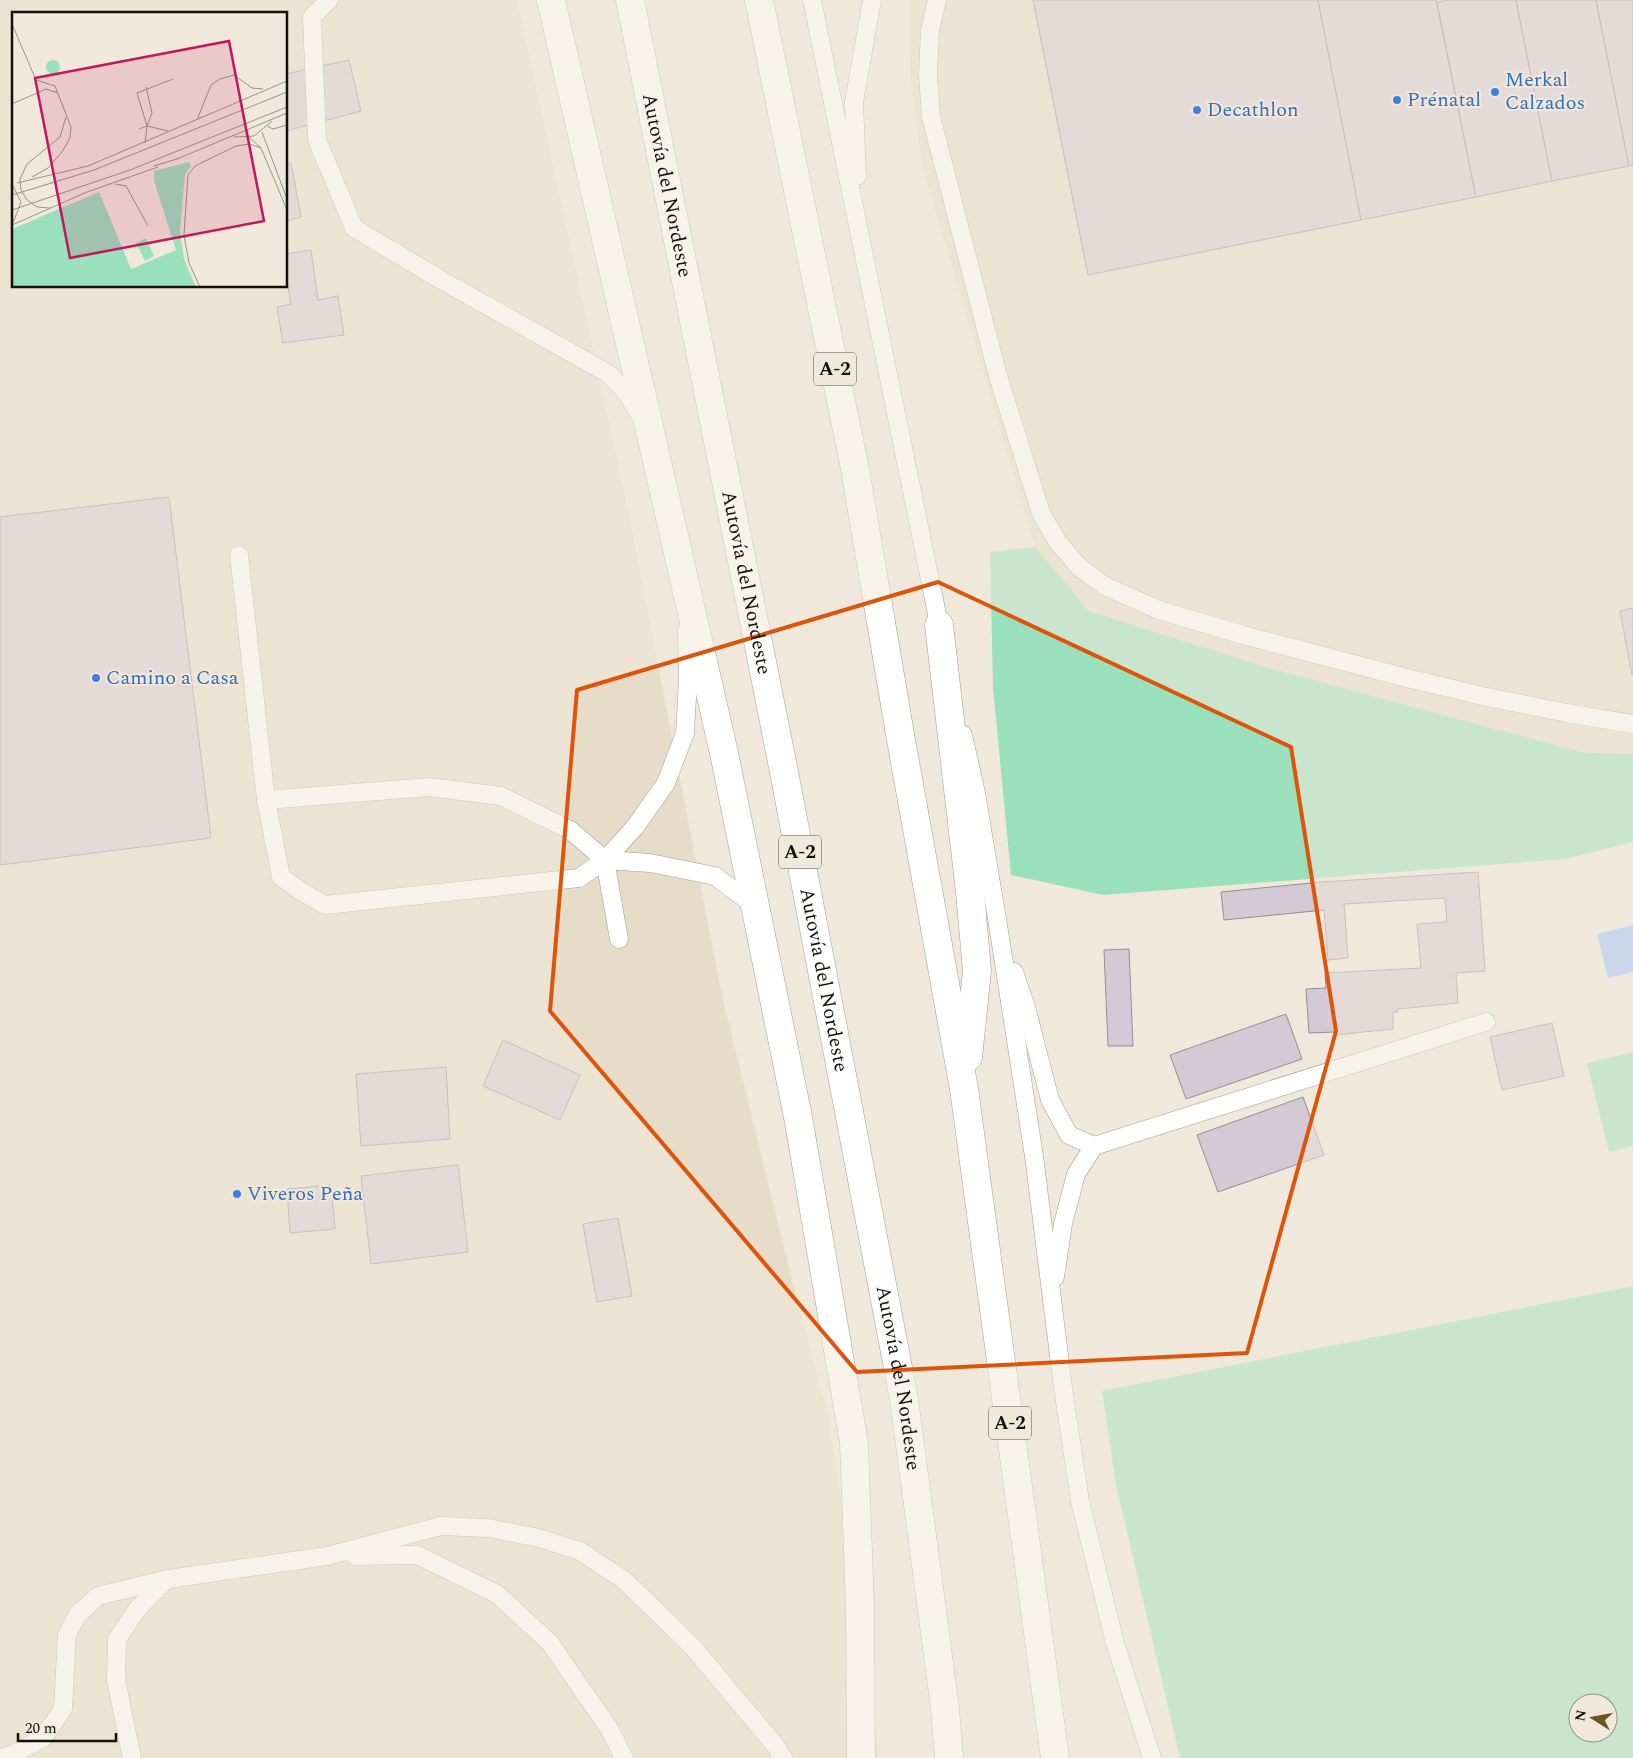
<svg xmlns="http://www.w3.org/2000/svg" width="1633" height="1758" font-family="Spectral,serif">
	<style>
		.built { fill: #e7dcc8; fill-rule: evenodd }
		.green { fill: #9be0bc; fill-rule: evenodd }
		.water { fill: #9bc0fe }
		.building { fill: #d4cad6; stroke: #968d97 }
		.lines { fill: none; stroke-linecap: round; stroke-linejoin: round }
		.service-casing { stroke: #a39c90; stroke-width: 19 }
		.secondary-casing { stroke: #a39c90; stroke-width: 29 }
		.motorway-casing { stroke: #a39c90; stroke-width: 29 }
		.service { stroke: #fff; stroke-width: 18 }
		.secondary { stroke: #fff; stroke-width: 28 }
		.motorway { stroke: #fff; stroke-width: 28 }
		.marked { fill: none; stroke: #dd550c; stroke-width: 4; stroke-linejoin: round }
		.shop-dot { fill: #3f7fe0; stroke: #f0e9db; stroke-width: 2 }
		.labels { text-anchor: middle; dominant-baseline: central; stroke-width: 4; stroke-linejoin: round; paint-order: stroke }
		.shield { fill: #f0e9db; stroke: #55524a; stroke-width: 1 }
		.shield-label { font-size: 19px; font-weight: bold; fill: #13110c }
		.shop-label { font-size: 20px; fill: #366cbe; stroke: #f0e9db; text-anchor: start }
		.street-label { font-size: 20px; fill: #13110c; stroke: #f0e9db }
		.inset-road { fill: none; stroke: #989388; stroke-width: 1 }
		.view { fill: #c2185b; fill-opacity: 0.15; stroke: #c2185b; stroke-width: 2.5 }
		.inset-edge { fill: none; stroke: #13110c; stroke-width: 2.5 }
	</style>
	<rect width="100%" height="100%" fill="#f0e9db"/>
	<!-- built -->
	<g class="built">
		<path d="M 0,0 L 517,0 L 629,514 L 721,991 L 793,1284 L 829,1418 L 879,1758 L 0,1758 ZM 14,14 L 286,14 L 286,286 L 14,286 Z"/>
		<polygon points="909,0 1633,0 1633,754 1585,753 1269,668 1089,611 1035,547 922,166 910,73"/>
	</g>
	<!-- green -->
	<g class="green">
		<polygon points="1035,547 1089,611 1269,668 1585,753 1633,754 1633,842 1566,859 1103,895 1011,875 993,688 990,552"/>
		<polygon points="1633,1052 1633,1146 1609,1152 1587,1063"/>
		<path d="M 1633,1286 L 1633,1758 L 1180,1758 L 1116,1485 L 1102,1391 ZM 1578,1703 L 1608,1703 L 1608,1733 L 1578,1733 Z"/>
	</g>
	<!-- water -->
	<polygon class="water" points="1633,925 1633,972 1608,978 1597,934"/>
	<!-- building -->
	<g class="building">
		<polygon points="1033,0 1318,0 1361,220 1088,275"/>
		<polygon points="1318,0 1436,0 1476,197 1361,220"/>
		<polygon points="1448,0 1516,0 1552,181 1476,197 1437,2"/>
		<polygon points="1516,0 1596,0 1629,166 1552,181"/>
		<polygon points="1596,0 1633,0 1633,165 1629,166"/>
		<polygon points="349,60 361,111 286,131 286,74"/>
		<polygon points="291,163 301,217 286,221 286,164"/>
		<polygon points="311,250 318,300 338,296 344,335 283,343 277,307 291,304 286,275 286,254"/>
		<polygon points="169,497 211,838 0,865 0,517"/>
		<polygon points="1633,608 1633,674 1632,675 1620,611"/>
		<polygon points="1478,872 1485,971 1456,973 1458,1003 1398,1009 1397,1012 1393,1012 1393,1029 1335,1035 1335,1032 1309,1033 1306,989 1326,988 1325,973 1421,968 1417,924 1447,922 1445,898 1344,904 1348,958 1328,960 1324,910 1224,920 1221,892 1321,882"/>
		<polygon points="1129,949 1133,1046 1108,1046 1104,950"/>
		<polygon points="1286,1014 1302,1059 1186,1099 1170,1055"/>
		<polygon points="1552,1023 1564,1076 1502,1090 1490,1037"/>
		<polygon points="503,1040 580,1075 560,1120 483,1086"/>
		<polygon points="446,1067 450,1139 361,1146 356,1074"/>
		<polygon points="1303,1097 1324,1155 1218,1192 1197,1135"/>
		<polygon points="458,1165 468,1252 371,1264 361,1176"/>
		<polygon points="331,1185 335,1229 290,1233 287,1189"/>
		<polygon points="618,1218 632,1296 597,1302 583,1224"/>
	</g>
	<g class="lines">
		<defs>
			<g id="service">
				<polyline points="329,0 312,17 317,140 354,228 443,281 609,374 628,395 639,414"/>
				<polyline points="812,0 941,634"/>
				<polyline points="937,0 930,30 928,74 931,117 998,376 1041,513 1057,541 1079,567 1105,586 1159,610 1243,635 1407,678 1487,697 1567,713 1633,724"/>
				<polyline points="857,176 854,102 872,0"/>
				<polyline points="239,555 266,800 281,877 302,892 325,905 579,878 605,860 635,827 666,783 685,733 688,680 687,630"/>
				<polyline points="963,735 976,793 999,931 1034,1156 1064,1395 1080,1501 1115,1643 1152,1758"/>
				<polyline points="266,800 429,787 501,796 570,830 605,860 619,939"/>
				<polyline points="605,860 650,863 715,876 756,907"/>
				<polyline points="1014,972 1026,1007 1050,1100 1069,1135 1094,1146"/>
				<polyline points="1055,1277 1063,1224 1076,1174 1094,1146 1486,1022"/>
				<polyline points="355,1556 417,1555 497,1594 550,1643 610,1730 624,1758"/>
				<polyline points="0,1758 14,1754 43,1738 63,1709 67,1634 78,1614 98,1596 168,1579 327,1556 441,1526 488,1528 539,1538 580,1551 624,1580 691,1645 775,1745 783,1758"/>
				<polyline points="132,1758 116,1680 117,1639 139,1607 167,1579"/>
			</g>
			<polyline id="secondary" points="551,0 724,753 798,1117 854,1443 860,1606 861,1758"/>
			<g id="motorway">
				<path id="s1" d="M 630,0 L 784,772 L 904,1399 L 945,1709 L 949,1758"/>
				<polyline points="759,0 855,469 901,740 964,1089 1055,1758"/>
				<polyline points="939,625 970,892 977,971 968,1057"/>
			</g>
		</defs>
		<!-- service casing -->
		<use href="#service" class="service-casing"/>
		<!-- secondary casing -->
		<use href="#secondary" class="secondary-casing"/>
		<!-- motorway casing -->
		<use href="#motorway" class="motorway-casing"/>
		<!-- service -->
		<use href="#service" class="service"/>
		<!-- secondary -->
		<use href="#secondary" class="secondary"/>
		<!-- motorway -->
		<use href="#motorway" class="motorway"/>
	</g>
	<!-- marked area -->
	<path d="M0 0H1633V1758H0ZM 938,582 L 1291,747 L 1336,1031 L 1247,1353 L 857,1372 L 550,1011 L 577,690 Z" fill="#f0e9db" fill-opacity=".55" fill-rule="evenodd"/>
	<path class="marked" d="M 938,582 L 1291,747 L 1336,1031 L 1247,1353 L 857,1372 L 550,1011 L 577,690 Z"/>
	<!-- markers -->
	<g class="shop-dot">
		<circle cx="1495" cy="92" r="5"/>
		<circle cx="1397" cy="100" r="5"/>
		<circle cx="1197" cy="110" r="5"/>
		<circle cx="96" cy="678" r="5"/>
		<circle cx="237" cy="1194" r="5"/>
	</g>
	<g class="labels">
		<!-- shield labels -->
		<g class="shield">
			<rect x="814" y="352.5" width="42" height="33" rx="4"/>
			<rect x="779" y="835.5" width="42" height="33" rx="4"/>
			<rect x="989" y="1406.5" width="42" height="33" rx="4"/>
		</g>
		<g class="shield-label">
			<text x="835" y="369">A-2</text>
			<text x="800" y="852">A-2</text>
			<text x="1010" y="1423">A-2</text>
		</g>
		<!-- shop labels -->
		<g class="shop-label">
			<text x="1505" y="80">Merkal<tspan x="1505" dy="23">Calzados</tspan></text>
			<text x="1407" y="100">Prénatal</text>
			<text x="1207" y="110">Decathlon</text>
			<text x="106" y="678">Camino a Casa</text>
			<text x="247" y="1194">Viveros Peña</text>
		</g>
		<!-- street labels -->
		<g class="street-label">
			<text stroke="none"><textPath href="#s1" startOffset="189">Autovía del Nordeste</textPath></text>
			<text stroke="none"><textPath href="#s1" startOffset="594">Autovía del Nordeste</textPath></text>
			<text stroke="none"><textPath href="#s1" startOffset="999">Autovía del Nordeste</textPath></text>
			<text stroke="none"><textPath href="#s1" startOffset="1404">Autovía del Nordeste</textPath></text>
		</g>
	</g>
	<!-- overview -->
	<g transform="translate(12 12)">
		<rect width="275" height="275" fill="#f0e9db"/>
		<path d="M34 55a7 7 0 1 1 14 0a7 7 0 1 1-14 0ZM 177,150 L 179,154 L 173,162 L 168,219 L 172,247 L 184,275 L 0,275 L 0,217 L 87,180 L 119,257 L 164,238 L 142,169 L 142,159 ZM 134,226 L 142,244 L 133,249 L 124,231 Z" fill="#9be0bc"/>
		<path class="inset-road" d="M 0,12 L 24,68 L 43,74 L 59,115 L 58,126 L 50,140 L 36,156 L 20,165M 0,92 L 34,77 L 46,81M 185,108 L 199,73 L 208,67 L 222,63 L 240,76 L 251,77M 135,114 L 156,119M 255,114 L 261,117 L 275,113M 127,117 L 135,114 L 140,101 L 134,75M 250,120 L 275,187M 222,125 L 242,124 L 260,109M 237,125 L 249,136 L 275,198M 133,131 L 135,114 L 125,81 L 161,67M 165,147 L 275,101M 142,154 L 168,146M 5,171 L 76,154 L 275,69M 0,172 L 9,190 L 1,211M 103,172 L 114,174 L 136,214M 0,183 L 82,158 L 275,80M 38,196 L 25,195 L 15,188 L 9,178 L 8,167 L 15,152 L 48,125 L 54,105M 0,198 L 118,158 L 275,95M 0,213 L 75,180 L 146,155M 188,275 L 177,251 L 172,223 L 176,163 L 183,154 L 224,134 L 238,132 L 249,136"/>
		<path class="view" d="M 217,29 L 252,209 L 58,246 L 23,66 Z"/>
		<rect width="275" height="275" class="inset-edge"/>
	</g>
	<!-- north arrow -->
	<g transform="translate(1593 1718) rotate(281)"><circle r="24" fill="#f0e9db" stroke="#989388"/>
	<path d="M0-4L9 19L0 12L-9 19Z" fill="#6c5525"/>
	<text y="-8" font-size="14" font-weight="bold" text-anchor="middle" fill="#13110c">N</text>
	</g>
	<!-- scale -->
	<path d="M18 1733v8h98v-8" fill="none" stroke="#13110c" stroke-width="2.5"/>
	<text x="25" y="1733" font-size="15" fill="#13110c" stroke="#f0e9db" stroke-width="4" paint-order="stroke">20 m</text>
</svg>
